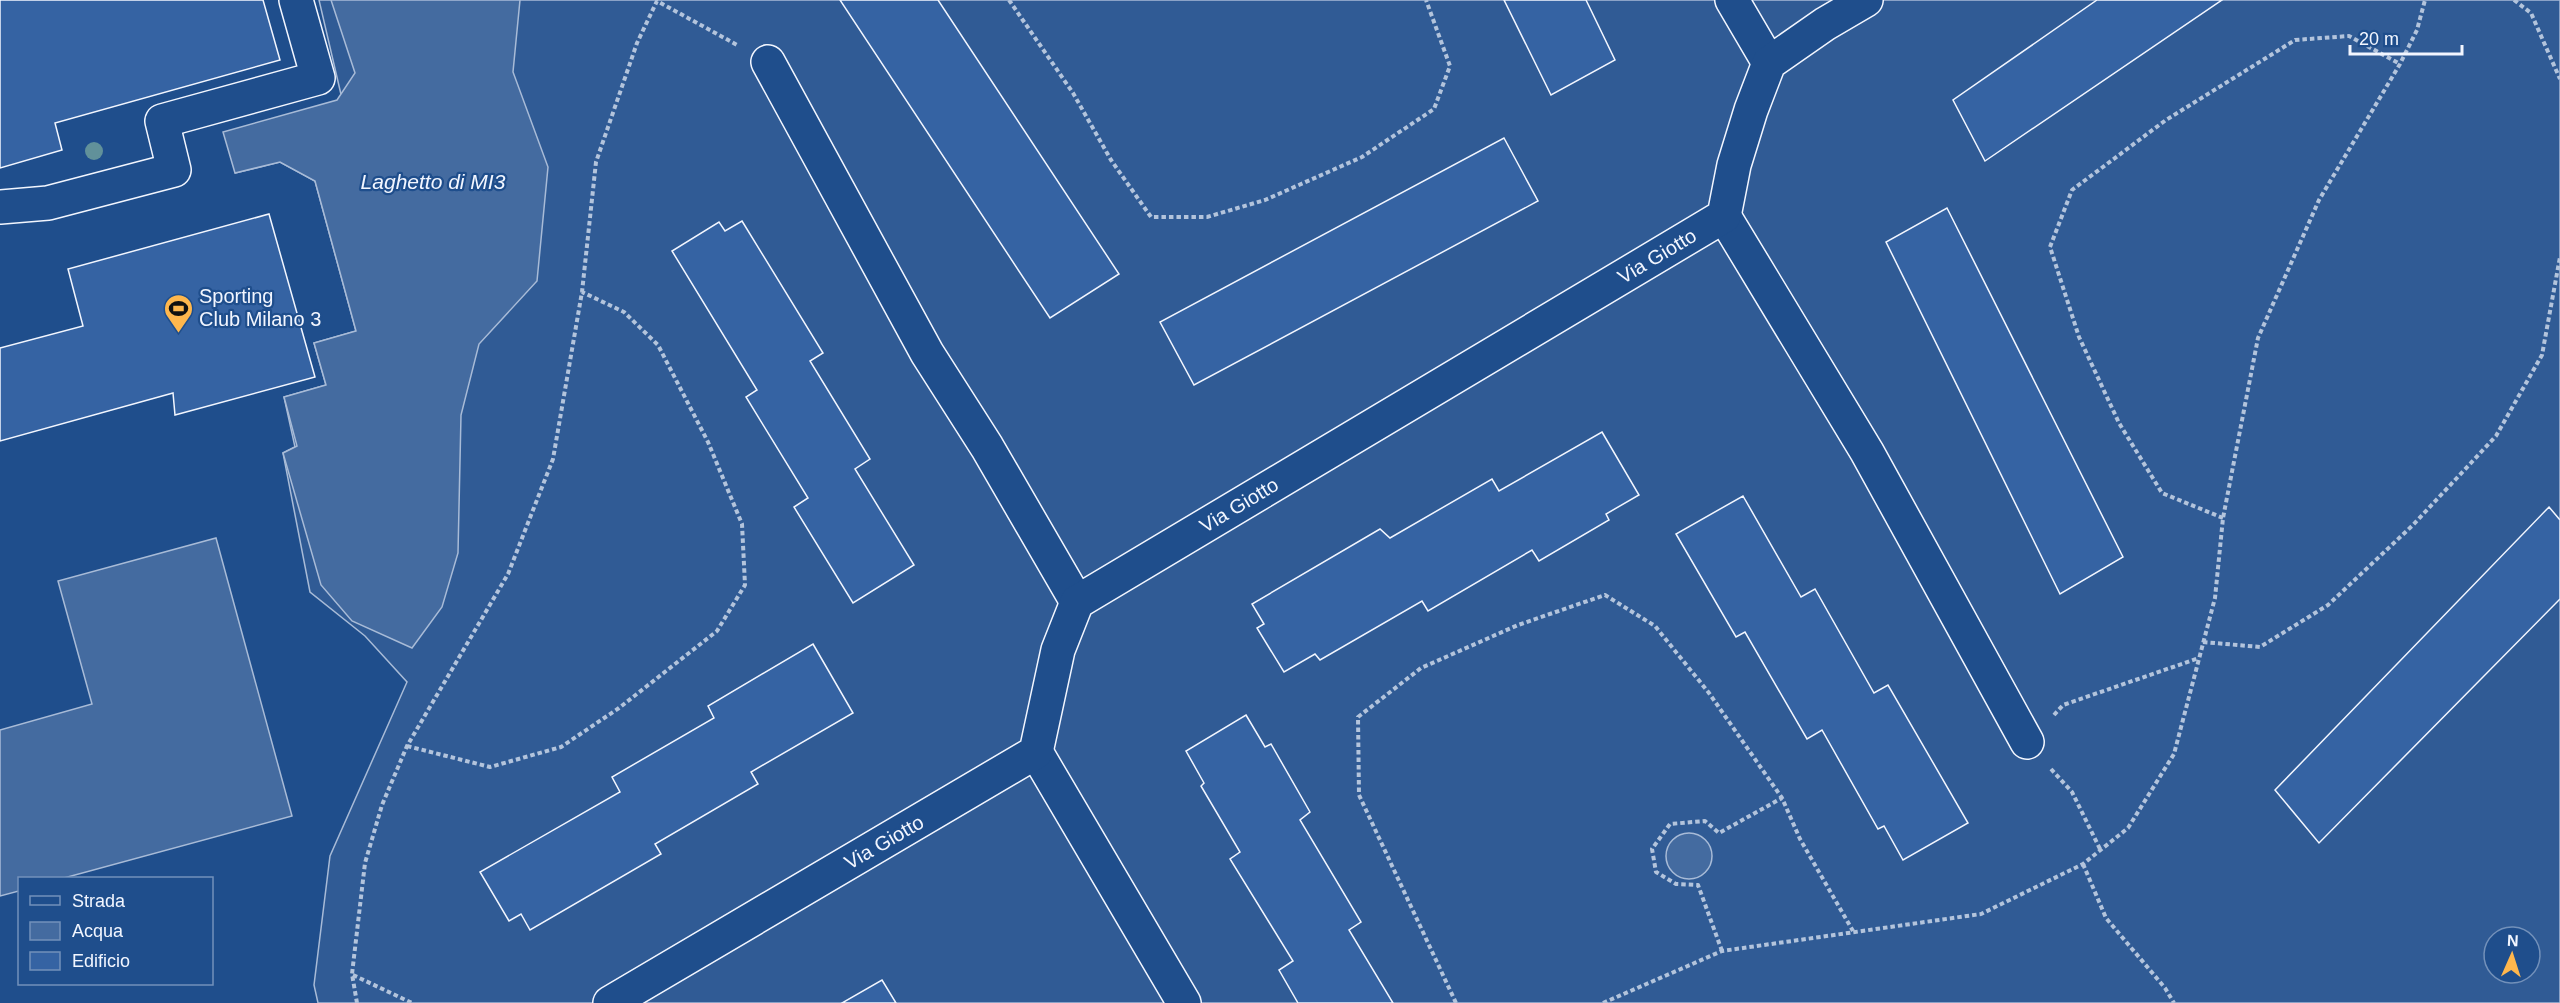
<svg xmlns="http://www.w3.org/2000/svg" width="2560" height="1003" font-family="Helvetica,sans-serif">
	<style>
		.built { fill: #305b95; stroke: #a8bbd7; stroke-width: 1.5; fill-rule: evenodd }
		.water { fill: #446ba0; stroke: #a8bbd7; stroke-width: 1.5 }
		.building { fill: #3563a3; stroke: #f2f6ff; stroke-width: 1.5 }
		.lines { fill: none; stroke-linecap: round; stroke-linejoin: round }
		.minor-casing { stroke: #f2f6ff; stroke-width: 36 }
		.path { stroke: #b3c4dc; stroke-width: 4; stroke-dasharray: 4.5 3; stroke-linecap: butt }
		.minor { stroke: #1f4e8c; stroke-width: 33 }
		.tree { fill: #61919a }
		.labels { text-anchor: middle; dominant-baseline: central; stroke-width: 4.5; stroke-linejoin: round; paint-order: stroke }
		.street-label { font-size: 20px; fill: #f2f6ff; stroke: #1f4e8c }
		.poi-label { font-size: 20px; fill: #f2f6ff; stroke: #1f4e8c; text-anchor: start }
		.water-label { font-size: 21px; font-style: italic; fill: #f2f6ff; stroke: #1f4e8c }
	</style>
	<rect width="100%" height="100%" fill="#1f4e8c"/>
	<!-- built -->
	<path class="built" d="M 319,0 L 2560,0 L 2560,1003 L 318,1003 L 314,985 L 330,856 L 407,682 L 365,636 L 310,592 L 283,453 L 295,447 L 284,397 L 326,385 L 314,343 L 356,331 L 315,181 L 280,162 L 235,173 L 343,103 ZM 2494,937 L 2530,937 L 2530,973 L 2494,973 Z"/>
	<!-- water -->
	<g class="water">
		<polygon points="331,0 520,0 513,72 548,167 537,281 479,344 461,415 458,553 442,607 412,648 352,621 321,585 283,453 297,446 284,397 326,385 314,343 356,331 315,181 280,162 235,173 223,132 337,100 355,73"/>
		<polygon points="216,538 292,816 64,878 20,878 19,891 0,896 0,730 92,704 58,581"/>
		<circle cx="1689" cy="856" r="23"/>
	</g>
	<!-- building -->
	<g class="building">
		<polygon points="0,0 263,0 280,60 55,123 62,150 0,168"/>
		<polygon points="840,0 938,0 1119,274 1050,318"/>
		<polygon points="1504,0 1586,0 1615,60 1551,95"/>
		<polygon points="2097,0 2222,0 1985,161 1953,100"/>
		<polygon points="1504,138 1538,201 1194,385 1160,322"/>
		<polygon points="1947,208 2123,557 2060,594 1886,242"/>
		<polygon points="269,214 315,377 175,415 173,393 0,441 0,348 83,326 68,269"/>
		<polygon points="742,221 823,353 810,361 870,459 855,469 914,565 853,603 794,507 808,498 746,397 757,390 672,251 719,222 725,231"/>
		<polygon points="1602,432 1639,495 1606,514 1609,520 1539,561 1532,550 1428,611 1422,601 1320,660 1315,654 1284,672 1257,628 1264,624 1252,604 1380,529 1390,538 1492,479 1499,491"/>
		<polygon points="1743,496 1801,597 1815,589 1874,693 1888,685 1968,823 1903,860 1884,826 1878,829 1822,730 1807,739 1745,632 1736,637 1676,534"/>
		<polygon points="2549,507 2560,520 2560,599 2319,843 2275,790"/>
		<polygon points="813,644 853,713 751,772 758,784 655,844 661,854 530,930 521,914 509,921 480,872 620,792 612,777 714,718 708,706"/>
		<polygon points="1246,715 1265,747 1271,744 1310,812 1300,820 1361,922 1349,930 1393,1003 1298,1003 1279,970 1293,961 1230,859 1240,852 1201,786 1204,783 1186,751"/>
		<polygon points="882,980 896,1003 842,1003"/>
	</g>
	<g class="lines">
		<defs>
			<g id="minor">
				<polyline points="1732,0 1769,63"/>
				<polyline points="768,62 927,353 987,447 1077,602"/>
				<polyline points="0,207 48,203 174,170 162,121 318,78 296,0"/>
				<polyline points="1724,216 1867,452 2027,742"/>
				<polyline points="1036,752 1184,1003"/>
				<polyline points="610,1003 1036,752 1058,650 1077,602 1724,216 1734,165 1751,110 1769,63 1825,24 1866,0"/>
			</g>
		</defs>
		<!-- minor casing -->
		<use href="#minor" class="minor-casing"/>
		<!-- path -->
		<g class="path">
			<polyline points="1009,0 1073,93 1111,160 1151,217 1207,217 1265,200 1362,157 1434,109 1450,66 1426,0"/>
			<polyline points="2514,0 2531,13 2560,79"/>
			<polyline points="2223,518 2162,493 2119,423 2079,337 2050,247 2072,190 2166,120 2295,40 2349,36 2400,64"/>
			<polyline points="2203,642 2260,647 2328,605 2413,525 2496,436 2542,355 2560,257"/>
			<polyline points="2054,715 2063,705 2199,658"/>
			<polyline points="407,746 490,767 561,747 619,708 717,631 745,585 742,524 708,442 658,345 624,312 582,292"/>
			<polyline points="2051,769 2072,792 2100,849"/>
			<polyline points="2083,864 2106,918 2165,988 2174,1003"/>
			<polyline points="1722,951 1698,885 1676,884 1656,872 1652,849 1670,824 1705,821 1719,833 1782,798"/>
			<polyline points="353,975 412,1003"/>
			<polyline points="357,1003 352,974 365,863 382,805 407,746 508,574 553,459 582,292 596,162 637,43 657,1 739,46"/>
			<polyline points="1456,1003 1359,795 1358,717 1421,668 1518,625 1605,595 1655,626 1709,693 1782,798 1800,839 1853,931"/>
			<polyline points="1603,1003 1722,951 1981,914 2083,864 2128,828 2174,754 2215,598 2223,518 2258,338 2319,200 2400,64 2417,30 2425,0"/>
		</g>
		<!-- minor -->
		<use href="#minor" class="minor"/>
	</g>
	<!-- trees -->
	<circle class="tree" cx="94" cy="151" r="9"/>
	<!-- icons -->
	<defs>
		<symbol id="stadium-pin" viewBox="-11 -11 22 30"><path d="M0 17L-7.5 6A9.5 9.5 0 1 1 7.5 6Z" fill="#ffb74d" stroke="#1f4e8c"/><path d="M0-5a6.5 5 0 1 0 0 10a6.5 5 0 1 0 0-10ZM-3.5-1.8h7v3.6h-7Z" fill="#111"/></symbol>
	</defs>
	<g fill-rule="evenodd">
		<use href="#stadium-pin" x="162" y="292" width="33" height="45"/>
	</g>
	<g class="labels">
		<!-- street labels -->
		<g class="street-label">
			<text transform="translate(1657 256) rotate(-31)">Via Giotto</text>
			<text transform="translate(1239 505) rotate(-31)">Via Giotto</text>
			<text transform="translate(884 842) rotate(-30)">Via Giotto</text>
		</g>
		<!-- poi labels -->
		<g class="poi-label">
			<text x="199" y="296">Sporting<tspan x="199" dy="23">Club Milano 3</tspan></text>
		</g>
		<!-- water labels -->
		<g class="water-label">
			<text x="433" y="181">Laghetto di MI3</text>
		</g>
	</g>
	<!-- legend -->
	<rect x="18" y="877" width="195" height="108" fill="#1f4e8c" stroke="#7391ba" stroke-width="1.5"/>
	<rect x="30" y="896" width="30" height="9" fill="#1f4e8c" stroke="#7391ba" stroke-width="1.5"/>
	<text x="72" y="907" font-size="18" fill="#f2f6ff">Strada</text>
	<rect x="30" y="922" width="30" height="18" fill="#446ba0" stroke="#7391ba" stroke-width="1.5"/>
	<text x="72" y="937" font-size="18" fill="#f2f6ff">Acqua</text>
	<rect x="30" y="952" width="30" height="18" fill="#3563a3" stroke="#7391ba" stroke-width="1.5"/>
	<text x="72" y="967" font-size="18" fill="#f2f6ff">Edificio</text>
	<!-- north arrow -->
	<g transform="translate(2512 955) rotate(3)"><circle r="28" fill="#1f4e8c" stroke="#7391ba" stroke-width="1.5"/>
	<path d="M0-4.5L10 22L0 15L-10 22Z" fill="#ffb74d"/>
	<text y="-9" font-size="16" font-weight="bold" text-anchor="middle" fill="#f2f6ff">N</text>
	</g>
	<!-- scale -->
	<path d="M2350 45v9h112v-9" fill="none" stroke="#f2f6ff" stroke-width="3"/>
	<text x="2359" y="45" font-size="18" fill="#f2f6ff" stroke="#1f4e8c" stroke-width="4.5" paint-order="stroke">20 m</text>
</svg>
